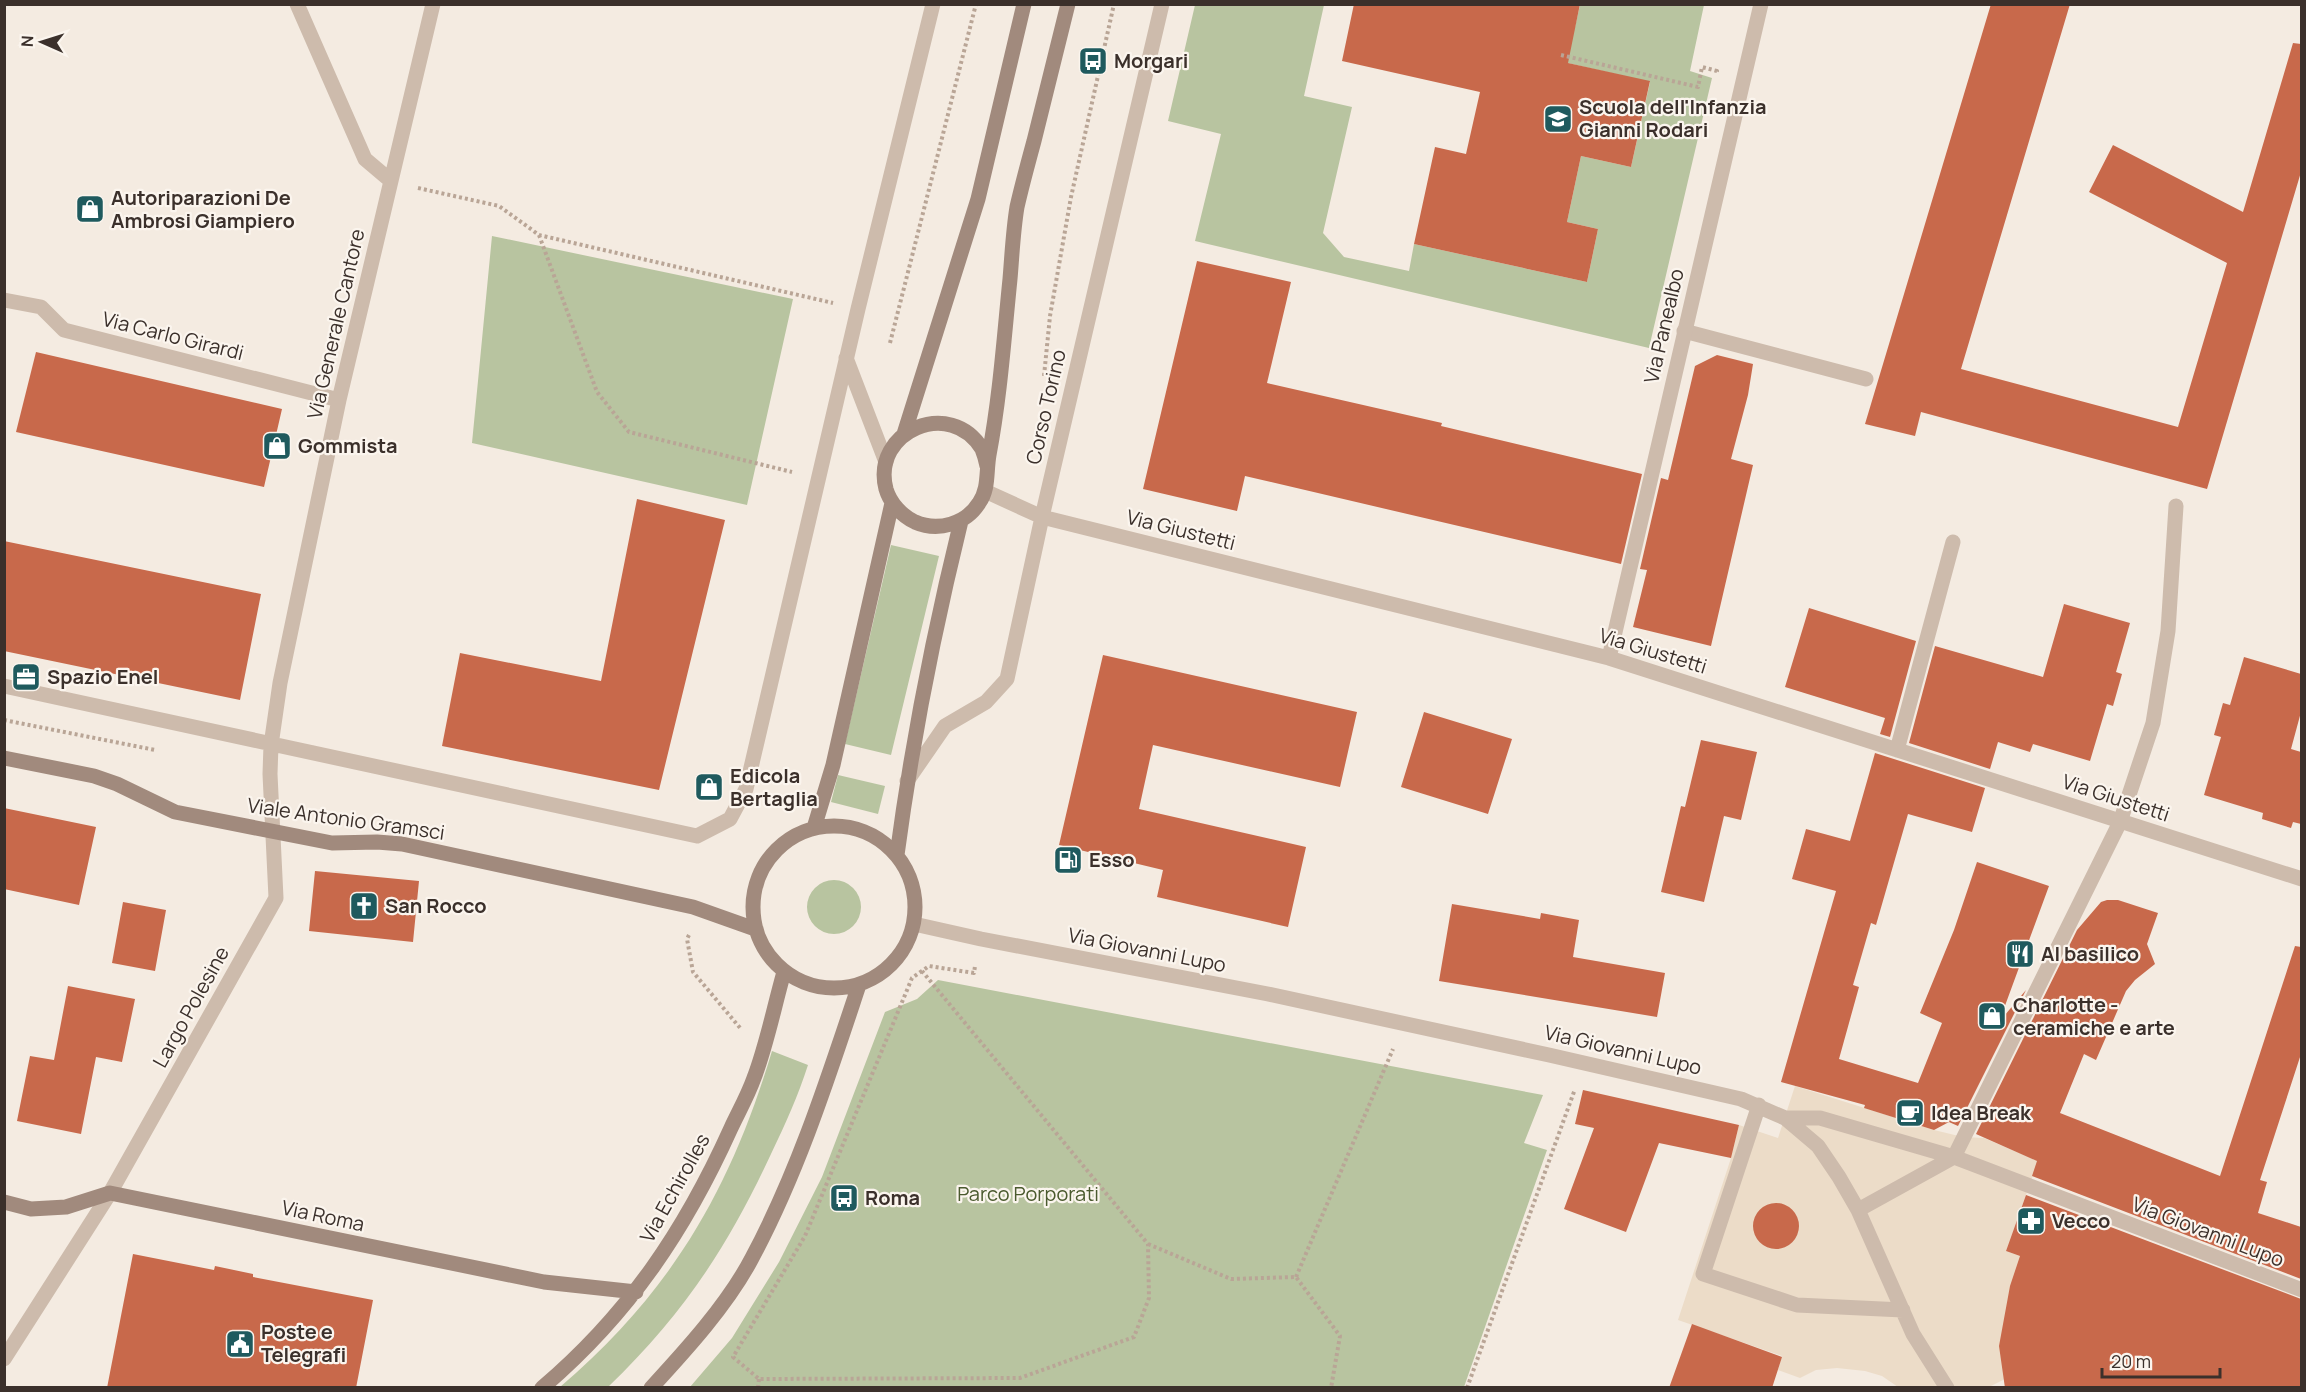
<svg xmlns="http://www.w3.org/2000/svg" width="2306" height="1392" font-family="Manrope,sans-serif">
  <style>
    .green { fill: #b8c4a0 }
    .plaza { fill: #ecdcc8 }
    .building { fill: #c8694b }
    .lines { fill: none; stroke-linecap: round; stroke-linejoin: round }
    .path { stroke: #b9a596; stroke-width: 4; stroke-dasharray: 3 3; stroke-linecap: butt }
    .lane { stroke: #cdbbac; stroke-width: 15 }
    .street { stroke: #cdbbac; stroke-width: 15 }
    .secondary { stroke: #a18a7d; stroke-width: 15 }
    .labels { text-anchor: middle; stroke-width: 4.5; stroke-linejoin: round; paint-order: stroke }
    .poi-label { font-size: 20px; font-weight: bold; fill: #3b302b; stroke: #fbf5ee; text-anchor: start }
    .street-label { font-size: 20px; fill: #3b302b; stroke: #fbf5ee }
    .park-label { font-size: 20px; fill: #4a5a2e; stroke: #fbf5ee }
  </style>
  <rect width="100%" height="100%" fill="#f4ebe1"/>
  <path class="green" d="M1195,5H1324L1304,96L1352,107L1323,233L1344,257L1409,271L1414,244L1587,282L1598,229L1567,222L1581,156L1631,167L1650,82L1559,61L1567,26L1575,27L1580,5H1704L1690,71L1712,78L1649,348L1195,241L1221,134L1168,121Z
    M492,236L793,299L747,505L472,443Z
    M891,545L939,556L891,755L845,744Z
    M838,775L885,786L878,814L831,802Z
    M807 907a27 27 0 1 1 54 0a27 27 0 1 1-54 0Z
    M938,980L1543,1095L1524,1143L1547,1150L1464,1387H690L732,1338L779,1262L822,1177L885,1012L917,999Z
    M772,1051L808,1065C798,1096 785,1125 771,1154C728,1247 682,1316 608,1387H560C671,1292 730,1191 772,1051Z"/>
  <path class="plaza" d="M1795,1086L1934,1130L1963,1137L1984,1138L2038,1161L2006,1251L2020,1256L2005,1379L1989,1387H1898L1882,1376L1865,1371L1837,1368L1816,1370L1800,1378L1778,1370L1782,1356L1678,1320L1731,1158L1739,1125L1778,1138Z"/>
  <path class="building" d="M1354,4H1580L1568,63L1650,81L1631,167L1581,156L1567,222L1598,229L1587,282L1414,244L1435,147L1466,154L1480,92L1342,61Z
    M1991,4H2070L1961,369L2178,427L2227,263L2089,192L2113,145L2243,212L2293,43L2301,44V172L2207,489L1921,412L1915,436L1865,424Z
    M1197,261L1291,282L1267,383L1442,423L1441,426L1642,474L1621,564L1245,476L1237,511L1143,489Z
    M36,352L282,409L264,487L16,432Z
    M1717,355L1753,364L1748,395L1731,459L1753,465L1711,646L1633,627L1647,570L1640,569L1661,478L1668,480L1695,366Z
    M637,499L725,520L659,790L442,746L460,653L601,681Z
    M4,541L261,594L240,700L4,651Z
    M2064,604L2130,623L2116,672L2122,674L2113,706L2107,704L2090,761L2033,744L2030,752L1998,742L1990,769L1909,743L1935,646L2043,677Z
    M1809,608L1916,641L1890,737L1880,734L1885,718L1785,687Z
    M1103,655L1357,712L1340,787L1153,745L1139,809L1306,847L1288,927L1157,897L1163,870L1059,845Z
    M2244,657L2301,674V712L2291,749L2301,752V824L2293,822L2291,828L2262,819L2263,813L2204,795L2221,737L2214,735L2223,703L2230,705Z
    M1424,712L1512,739L1488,814L1401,787Z
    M1701,740L1757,752L1741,820L1724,816L1704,902L1661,892L1681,806L1685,807Z
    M1875,753L1985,788L1972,832L1908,814L1876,925L1871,923L1853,985L1859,987L1839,1059L1918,1083L1942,1023L1920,1013L1954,930L1977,862L2049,886L1999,1022L2026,990L1958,1126L1949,1122L1934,1130L1864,1108L1865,1105L1781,1082L1836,891L1792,879L1806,829L1850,841Z
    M4,808L96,827L79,905L4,889Z
    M315,871L419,881L413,942L309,931Z
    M2107,900H2118L2158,913L2147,944L2155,964L2135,980L2126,991L2096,1060L2084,1054L2060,1113L2220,1176L2295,946L2301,947V1054L2260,1180L2267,1182L2258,1213L2301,1227V1279L2032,1176L2037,1161L1976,1134L2077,930L2101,902Z
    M123,902L166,910L155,971L112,963Z
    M1452,904L1540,919L1541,913L1579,920L1573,957L1665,973L1657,1017L1439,981Z
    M68,986L135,999L122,1062L96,1057L81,1134L17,1121L30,1056L54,1060Z
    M1583,1090L1739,1125L1731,1158L1659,1143L1626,1232L1564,1209L1594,1128L1575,1124Z
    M2026,1195L2301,1299V1388H2005L1999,1346L2010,1286L2020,1256L2006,1251Z
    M1753 1226a23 23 0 1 1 46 0a23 23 0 1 1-46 0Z
    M133,1254L214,1270L215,1266L253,1274V1277L373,1300L356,1388H107Z
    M1692,1324L1782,1357L1772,1388H1669Z"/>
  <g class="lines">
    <path class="path" d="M1561,55L1698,87L1702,67L1717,71L1716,73
      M418,188L499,206L539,235L833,303
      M539,235L597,392L629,432L792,472
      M890,343L976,4
      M1044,376L1050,316L1071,197L1114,4
      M4,720L155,750
      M689,935L687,939L693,972L741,1029
      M922,971L912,978L805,1236L733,1357L759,1379L1020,1378L1134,1337L1149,1298L1148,1244L922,971L929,966L974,973L975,966
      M1148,1244L1231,1279L1296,1277L1340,1336L1331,1388
      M1296,1277L1393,1049
      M758,1388L759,1379
      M1467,1388L1575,1089"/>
    <path class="lane" d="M1684,331L1866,379"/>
    <path class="street" d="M297,4L365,159L391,181
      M4,300L41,307L64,330L339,400
      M846,358L886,462
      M985,491L1042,517L1609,658L2302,879
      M1609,658L1761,4
      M4,686L697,836L730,819L746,789L858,309L933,4
      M1897,750L1953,542
      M907,781L945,726L986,702L1007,679L1042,517L1162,4
      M914,924L981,939L1268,994L1549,1055L1741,1099L1785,1118H1820L1954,1157L2302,1290
      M1759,1105L1703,1274L1797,1305L1903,1310
      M1785,1118L1818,1146L1839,1177L1858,1210L1913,1334L1947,1388
      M1954,1157L2120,822L2153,723L2168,631L2176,506
      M1858,1210L1954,1157
      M4,1359L110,1193L276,898L270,774L271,745L280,683L339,400L433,4"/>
    <path class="secondary" d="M904,434L978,199L1024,4
      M987,466C986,461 984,454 982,449C951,397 871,431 886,489C890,503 902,516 915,522C938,532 966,524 979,503C989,489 986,472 989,455C1000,397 1004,338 1010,279C1012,256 1013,231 1017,207C1022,185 1028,163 1034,141C1045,95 1057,50 1068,4
      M4,758L94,776L117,784L175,812L332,843L377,842L402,844L693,907L755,929
      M753 907a81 81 0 1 1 162 0a81 81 0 1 1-162 0Z
      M814,828L833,765L892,503
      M897,855C912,742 934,631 961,521
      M4,1202L31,1209L66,1207L110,1193L544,1282L636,1292
      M542,1388C629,1314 685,1230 731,1128C739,1111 748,1095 754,1078C767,1044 774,1007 784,972
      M651,1388C686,1350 728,1304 752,1258C798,1172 828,1078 859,985"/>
  </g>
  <defs>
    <g id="bus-square" transform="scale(1.5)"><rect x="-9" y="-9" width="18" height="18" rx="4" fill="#1f5a5e" stroke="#fbf5ee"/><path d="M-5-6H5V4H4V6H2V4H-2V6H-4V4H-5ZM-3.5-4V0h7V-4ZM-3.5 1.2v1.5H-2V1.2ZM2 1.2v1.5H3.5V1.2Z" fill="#fff"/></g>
    <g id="school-square" transform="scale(1.5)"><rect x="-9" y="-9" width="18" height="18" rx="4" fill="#1f5a5e" stroke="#fbf5ee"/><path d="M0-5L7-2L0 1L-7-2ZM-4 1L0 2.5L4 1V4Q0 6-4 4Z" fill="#fff"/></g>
    <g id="shop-square" transform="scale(1.5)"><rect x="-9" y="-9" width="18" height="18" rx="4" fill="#1f5a5e" stroke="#fbf5ee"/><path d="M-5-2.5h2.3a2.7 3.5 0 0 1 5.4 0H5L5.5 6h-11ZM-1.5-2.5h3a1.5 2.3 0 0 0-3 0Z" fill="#fff"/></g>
    <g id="office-square" transform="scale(1.5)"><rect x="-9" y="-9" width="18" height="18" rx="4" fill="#1f5a5e" stroke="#fbf5ee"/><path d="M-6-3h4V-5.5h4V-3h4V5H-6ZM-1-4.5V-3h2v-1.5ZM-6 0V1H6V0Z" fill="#fff"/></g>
    <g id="fuel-square" transform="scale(1.5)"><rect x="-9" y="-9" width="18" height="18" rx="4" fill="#1f5a5e" stroke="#fbf5ee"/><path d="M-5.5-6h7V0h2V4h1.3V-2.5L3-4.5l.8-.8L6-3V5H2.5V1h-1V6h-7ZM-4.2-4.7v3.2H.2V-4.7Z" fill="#fff"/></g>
    <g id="church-square" transform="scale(1.5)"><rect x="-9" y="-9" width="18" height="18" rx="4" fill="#1f5a5e" stroke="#fbf5ee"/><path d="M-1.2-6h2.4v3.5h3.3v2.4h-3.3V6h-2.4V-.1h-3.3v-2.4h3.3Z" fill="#fff"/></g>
    <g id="restaurant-square" transform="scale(1.5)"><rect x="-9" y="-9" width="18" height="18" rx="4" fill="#1f5a5e" stroke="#fbf5ee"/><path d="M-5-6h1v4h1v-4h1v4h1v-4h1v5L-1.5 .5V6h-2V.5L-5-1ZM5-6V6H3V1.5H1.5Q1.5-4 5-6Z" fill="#fff"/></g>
    <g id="cafe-square" transform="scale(1.5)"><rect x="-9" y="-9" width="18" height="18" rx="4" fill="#1f5a5e" stroke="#fbf5ee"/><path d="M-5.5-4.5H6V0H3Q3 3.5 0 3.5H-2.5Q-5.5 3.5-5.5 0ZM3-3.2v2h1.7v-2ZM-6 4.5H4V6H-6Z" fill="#fff"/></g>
    <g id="pharmacy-square" transform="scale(1.5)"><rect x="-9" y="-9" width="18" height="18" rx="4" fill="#1f5a5e" stroke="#fbf5ee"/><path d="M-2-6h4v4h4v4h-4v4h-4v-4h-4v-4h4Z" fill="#fff"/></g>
    <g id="civic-square" transform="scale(1.5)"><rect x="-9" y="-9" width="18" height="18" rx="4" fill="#1f5a5e" stroke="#fbf5ee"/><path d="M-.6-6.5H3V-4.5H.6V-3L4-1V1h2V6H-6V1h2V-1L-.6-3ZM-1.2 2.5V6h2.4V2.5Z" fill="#fff"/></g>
  </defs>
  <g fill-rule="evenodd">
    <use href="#bus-square" x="1093" y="61"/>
    <use href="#school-square" x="1558" y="119"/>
    <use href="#shop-square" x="90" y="209"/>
    <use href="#shop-square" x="277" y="446"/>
    <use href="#office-square" x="26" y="677"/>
    <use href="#shop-square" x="709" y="787"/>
    <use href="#fuel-square" x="1068" y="860"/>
    <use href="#church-square" x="364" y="906"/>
    <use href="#restaurant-square" x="2020" y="954"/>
    <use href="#shop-square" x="1992" y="1016"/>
    <use href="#cafe-square" x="1910" y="1113"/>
    <use href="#bus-square" x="844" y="1198"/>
    <use href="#pharmacy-square" x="2031" y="1221"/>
    <use href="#civic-square" x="240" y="1344"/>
  </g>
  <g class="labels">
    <g class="poi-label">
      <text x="1114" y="68">Morgari</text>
      <text x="1579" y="114">Scuola dell'Infanzia<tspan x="1579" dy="23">Gianni Rodari</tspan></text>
      <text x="111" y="205">Autoriparazioni De<tspan x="111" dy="23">Ambrosi Giampiero</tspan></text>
      <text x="298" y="453">Gommista</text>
      <text x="47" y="684">Spazio Enel</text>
      <text x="730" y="783">Edicola<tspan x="730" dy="23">Bertaglia</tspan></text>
      <text x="1089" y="867">Esso</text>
      <text x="385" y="913">San Rocco</text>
      <text x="2041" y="961">Al basilico</text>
      <text x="2013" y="1012">Charlotte -<tspan x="2013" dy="23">ceramiche e arte</tspan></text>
      <text x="1931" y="1120">Idea Break</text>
      <text x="865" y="1205">Roma</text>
      <text x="2052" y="1228">Vecco</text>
      <text x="261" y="1339">Poste e<tspan x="261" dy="23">Telegrafi</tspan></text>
    </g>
    <g class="street-label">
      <text transform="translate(336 324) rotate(-77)" y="7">Via Generale Cantore</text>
      <text transform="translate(1664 326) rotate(-77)" y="7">Via Panealbo</text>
      <text transform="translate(173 336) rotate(14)" y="7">Via Carlo Girardi</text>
      <text transform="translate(1046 407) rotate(-77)" y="7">Corso Torino</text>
      <text transform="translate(1181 530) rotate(14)" y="7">Via Giustetti</text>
      <text transform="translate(1653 651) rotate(17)" y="7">Via Giustetti</text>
      <text transform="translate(2116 798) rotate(18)" y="7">Via Giustetti</text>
      <text transform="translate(346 819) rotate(8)" y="7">Viale Antonio Gramsci</text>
      <text transform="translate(1147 950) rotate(11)" y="7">Via Giovanni Lupo</text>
      <text transform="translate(191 1007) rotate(-61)" y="7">Largo Polesine</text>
      <text transform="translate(1623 1050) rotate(13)" y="7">Via Giovanni Lupo</text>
      <text transform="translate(675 1188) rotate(-61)" y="7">Via Echirolles</text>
      <text transform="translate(323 1216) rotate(12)" y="7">Via Roma</text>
      <text transform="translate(2208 1232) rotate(21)" y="7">Via Giovanni Lupo</text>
    </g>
    <g class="park-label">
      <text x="1028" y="1201">Parco Porporati</text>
    </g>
  </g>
  <rect width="2306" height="1392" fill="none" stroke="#3b302b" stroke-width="12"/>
  <g transform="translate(42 42) rotate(273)" stroke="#fbf5ee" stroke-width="4.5" paint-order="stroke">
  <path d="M0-4.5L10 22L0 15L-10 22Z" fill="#3b302b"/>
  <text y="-9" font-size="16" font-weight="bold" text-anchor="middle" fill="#3b302b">N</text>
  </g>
  <path d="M2102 1368v9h118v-9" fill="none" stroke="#3b302b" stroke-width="3"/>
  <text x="2111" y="1368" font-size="18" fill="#3b302b" stroke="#fbf5ee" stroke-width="4.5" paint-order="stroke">20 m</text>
</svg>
